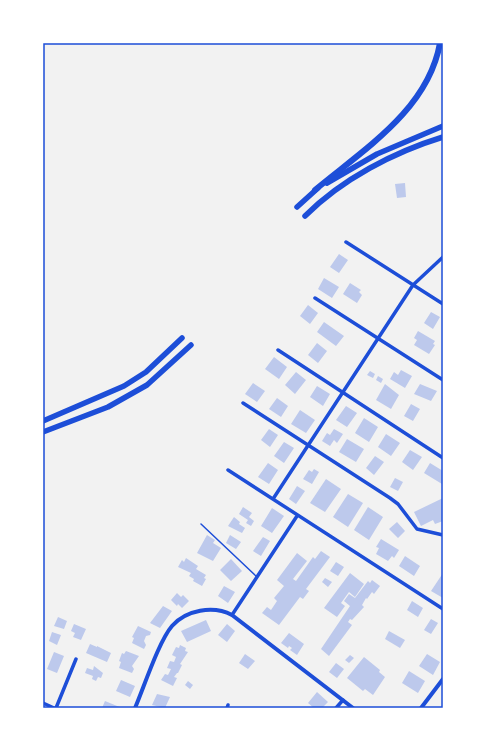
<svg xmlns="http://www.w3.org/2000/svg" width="486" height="751" font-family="'Noto Sans',sans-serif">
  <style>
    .building { fill: #bdc9ec }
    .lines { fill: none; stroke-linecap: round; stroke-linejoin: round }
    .service { stroke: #1d4ed8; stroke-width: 1.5 }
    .minor { stroke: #1d4ed8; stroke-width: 3.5 }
    .tertiary { stroke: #1d4ed8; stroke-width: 4 }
    .trunk { stroke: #1d4ed8; stroke-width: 5.5 }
    .motorway { stroke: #1d4ed8; stroke-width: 6 }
    .neatline { fill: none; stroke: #1d4ed8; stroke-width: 1.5 }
  </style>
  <rect width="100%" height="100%" fill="#f2f2f2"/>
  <path class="building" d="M405,183L406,197L397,198L395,184Z
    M339,254L348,260L339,273L330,267Z
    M324,278L339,287L332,298L318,289Z
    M350,283L361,290L359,292L362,295L357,303L343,294Z
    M308,305L318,313L310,324L300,316Z
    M431,312L440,317L433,329L424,323Z
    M324,322L344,336L336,346L317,332Z
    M418,331L435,341L433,344L435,345L429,354L414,345L417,340L414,338Z
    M317,343L327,351L318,363L308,355Z
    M274,357L287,367L279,379L265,369Z
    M401,370L412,376L405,388L390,379L394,372L398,375Z
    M370,371L375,374L373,378L367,375Z
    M296,372L306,380L295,394L285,385Z
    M378,376L383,379L381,383L376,380Z
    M253,383L265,391L257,402L245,394Z
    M385,384L399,395L391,409L376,400Z
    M420,384L437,391L431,401L414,394Z
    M317,386L330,394L323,406L310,397Z
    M277,398L288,406L281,417L269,409Z
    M411,404L420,409L413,421L404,416Z
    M346,406L357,413L347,427L336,420Z
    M300,410L315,420L306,433L291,424Z
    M364,418L378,427L369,442L355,433Z
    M269,429L278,435L270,447L261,440Z
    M334,429L343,434L337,443L334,440L330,446L322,441L327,433L330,435Z
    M386,434L400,443L391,456L378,447Z
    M347,439L364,449L356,462L339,452Z
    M284,442L294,448L284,463L274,456Z
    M410,450L422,457L413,470L402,462Z
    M375,456L384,462L374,475L366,468Z
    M268,463L278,470L269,484L258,477Z
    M430,463L443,471L442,484L424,473Z
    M314,469L319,472L312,484L303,479L309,470L312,472Z
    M395,478L403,482L398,491L390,487Z
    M326,479L341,489L325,512L310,503Z
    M297,486L305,491L296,504L289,499Z
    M348,494L363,503L348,527L333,517Z
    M443,498V521L435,524L433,520L421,526L414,512Z
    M243,507L252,513L249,517L254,521L251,526L246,523L248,520L239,514Z
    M368,507L383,517L369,540L354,530Z
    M272,508L284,516L272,533L261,526Z
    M234,517L240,522L239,524L245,528L242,533L228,526Z
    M397,522L405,531L398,538L389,529Z
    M207,535L215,540L213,543L221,548L213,561L197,553Z
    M230,535L241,542L236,549L226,543Z
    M263,537L270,541L261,556L253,551Z
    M381,539L399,550L394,558L392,556L388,561L376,554L379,548L376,547Z
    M321,551L330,557L306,589L309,591L303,599L300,597L279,625L262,613L267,607L271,610L277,601L274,598L284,586L277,580L297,553L307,561L293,579L296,581L313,557L315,559Z
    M405,556L420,566L414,576L399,566Z
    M186,558L198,566L196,569L206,575L204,578L206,579L202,586L193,581L194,579L189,576L191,573L178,567L182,560L184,562Z
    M231,559L242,571L231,581L220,570Z
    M336,562L344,567L338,576L330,571Z
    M350,573L364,584L355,597L349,592L341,603L345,606L337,617L324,608Z
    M443,573V598L431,591Z
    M325,578L332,582L328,587L322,582Z
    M372,580L380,586L374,594L372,592L367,599L366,598L362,605L364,607L352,620L350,619L348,622L352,625L329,656L321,649L350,606L344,601L349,594L355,598L368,581L370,583Z
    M224,586L235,592L228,603L218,596Z
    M177,593L181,597L183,595L189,601L182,608L178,604L177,606L171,600Z
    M412,601L423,608L418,617L407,610Z
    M163,606L172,611L160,628L150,623Z
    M58,617L67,621L64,629L54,626Z
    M431,619L438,623L431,634L424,630Z
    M206,620L211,631L187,642L181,631Z
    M74,624L86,629L81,640L73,637L75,633L71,631Z
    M227,624L235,631L227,642L218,635Z
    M138,626L151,632L150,635L146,636L144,641L146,645L144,649L132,643L134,638L132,637Z
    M389,631L405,640L400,648L385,639Z
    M52,632L61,635L57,645L49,641Z
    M289,633L304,644L297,655L290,650L292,648L289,646L288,648L281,643Z
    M90,644L97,647V646L111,653L107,662L86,653Z
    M180,645L186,648L185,651L188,652L180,664L182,665L178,673H177L174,677L177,678L173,686L161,680L165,674L168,675L171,669L167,668L170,661L174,662L176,657L172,655L176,647L179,648Z
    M126,651L139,656L132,666L134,669L132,673L119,668L121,662L119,661L122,653L124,654Z
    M54,652L64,656L57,673L47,669Z
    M245,654L255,661L248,669L239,663Z
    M427,654L440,662L433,675L419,666Z
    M350,655L354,658L349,663L345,660Z
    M364,657L380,670L379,672L385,677L373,695L365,689L363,691L347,678Z
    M336,663L344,669L337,678L329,672Z
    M94,666L103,673L101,678L98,677L96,681L92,679L93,676L85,673L87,668L93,670Z
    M409,671L425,681L418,693L402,683Z
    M121,680L135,686L130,697L116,691Z
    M188,681L193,685L190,689L185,685Z
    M317,692L328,702L322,708H314L308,703Z
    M157,694L170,697L165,708L152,705Z
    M105,701L122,708H102Z"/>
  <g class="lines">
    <path class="service" d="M201,524L257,577"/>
    <path class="minor" d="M346,242L443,304
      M315,298L443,380
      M278,350L443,458
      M243,403L390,498L398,504L417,529L443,535
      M228,470L443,609
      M273,499L413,285L443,257
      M232,615L297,516
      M43,703L54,708
      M56,708L76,659
      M227,708L228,705
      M336,708L343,700"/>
    <path class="tertiary" d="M135,708C144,687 159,641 172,626C186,610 213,605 232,615L353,708
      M421,708L443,679"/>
    <path class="trunk" d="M327,183L377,154L443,126
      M297,207L318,188
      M305,216C342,179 394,152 443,137
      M43,421L124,386L146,372L182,338
      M43,432L108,407L147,385L191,345"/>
    <path class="motorway" d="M315,190C364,149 428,110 440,43"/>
  </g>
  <rect width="486" height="751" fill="none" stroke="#ffffff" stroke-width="88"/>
  <rect x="44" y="44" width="398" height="663" class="neatline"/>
</svg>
